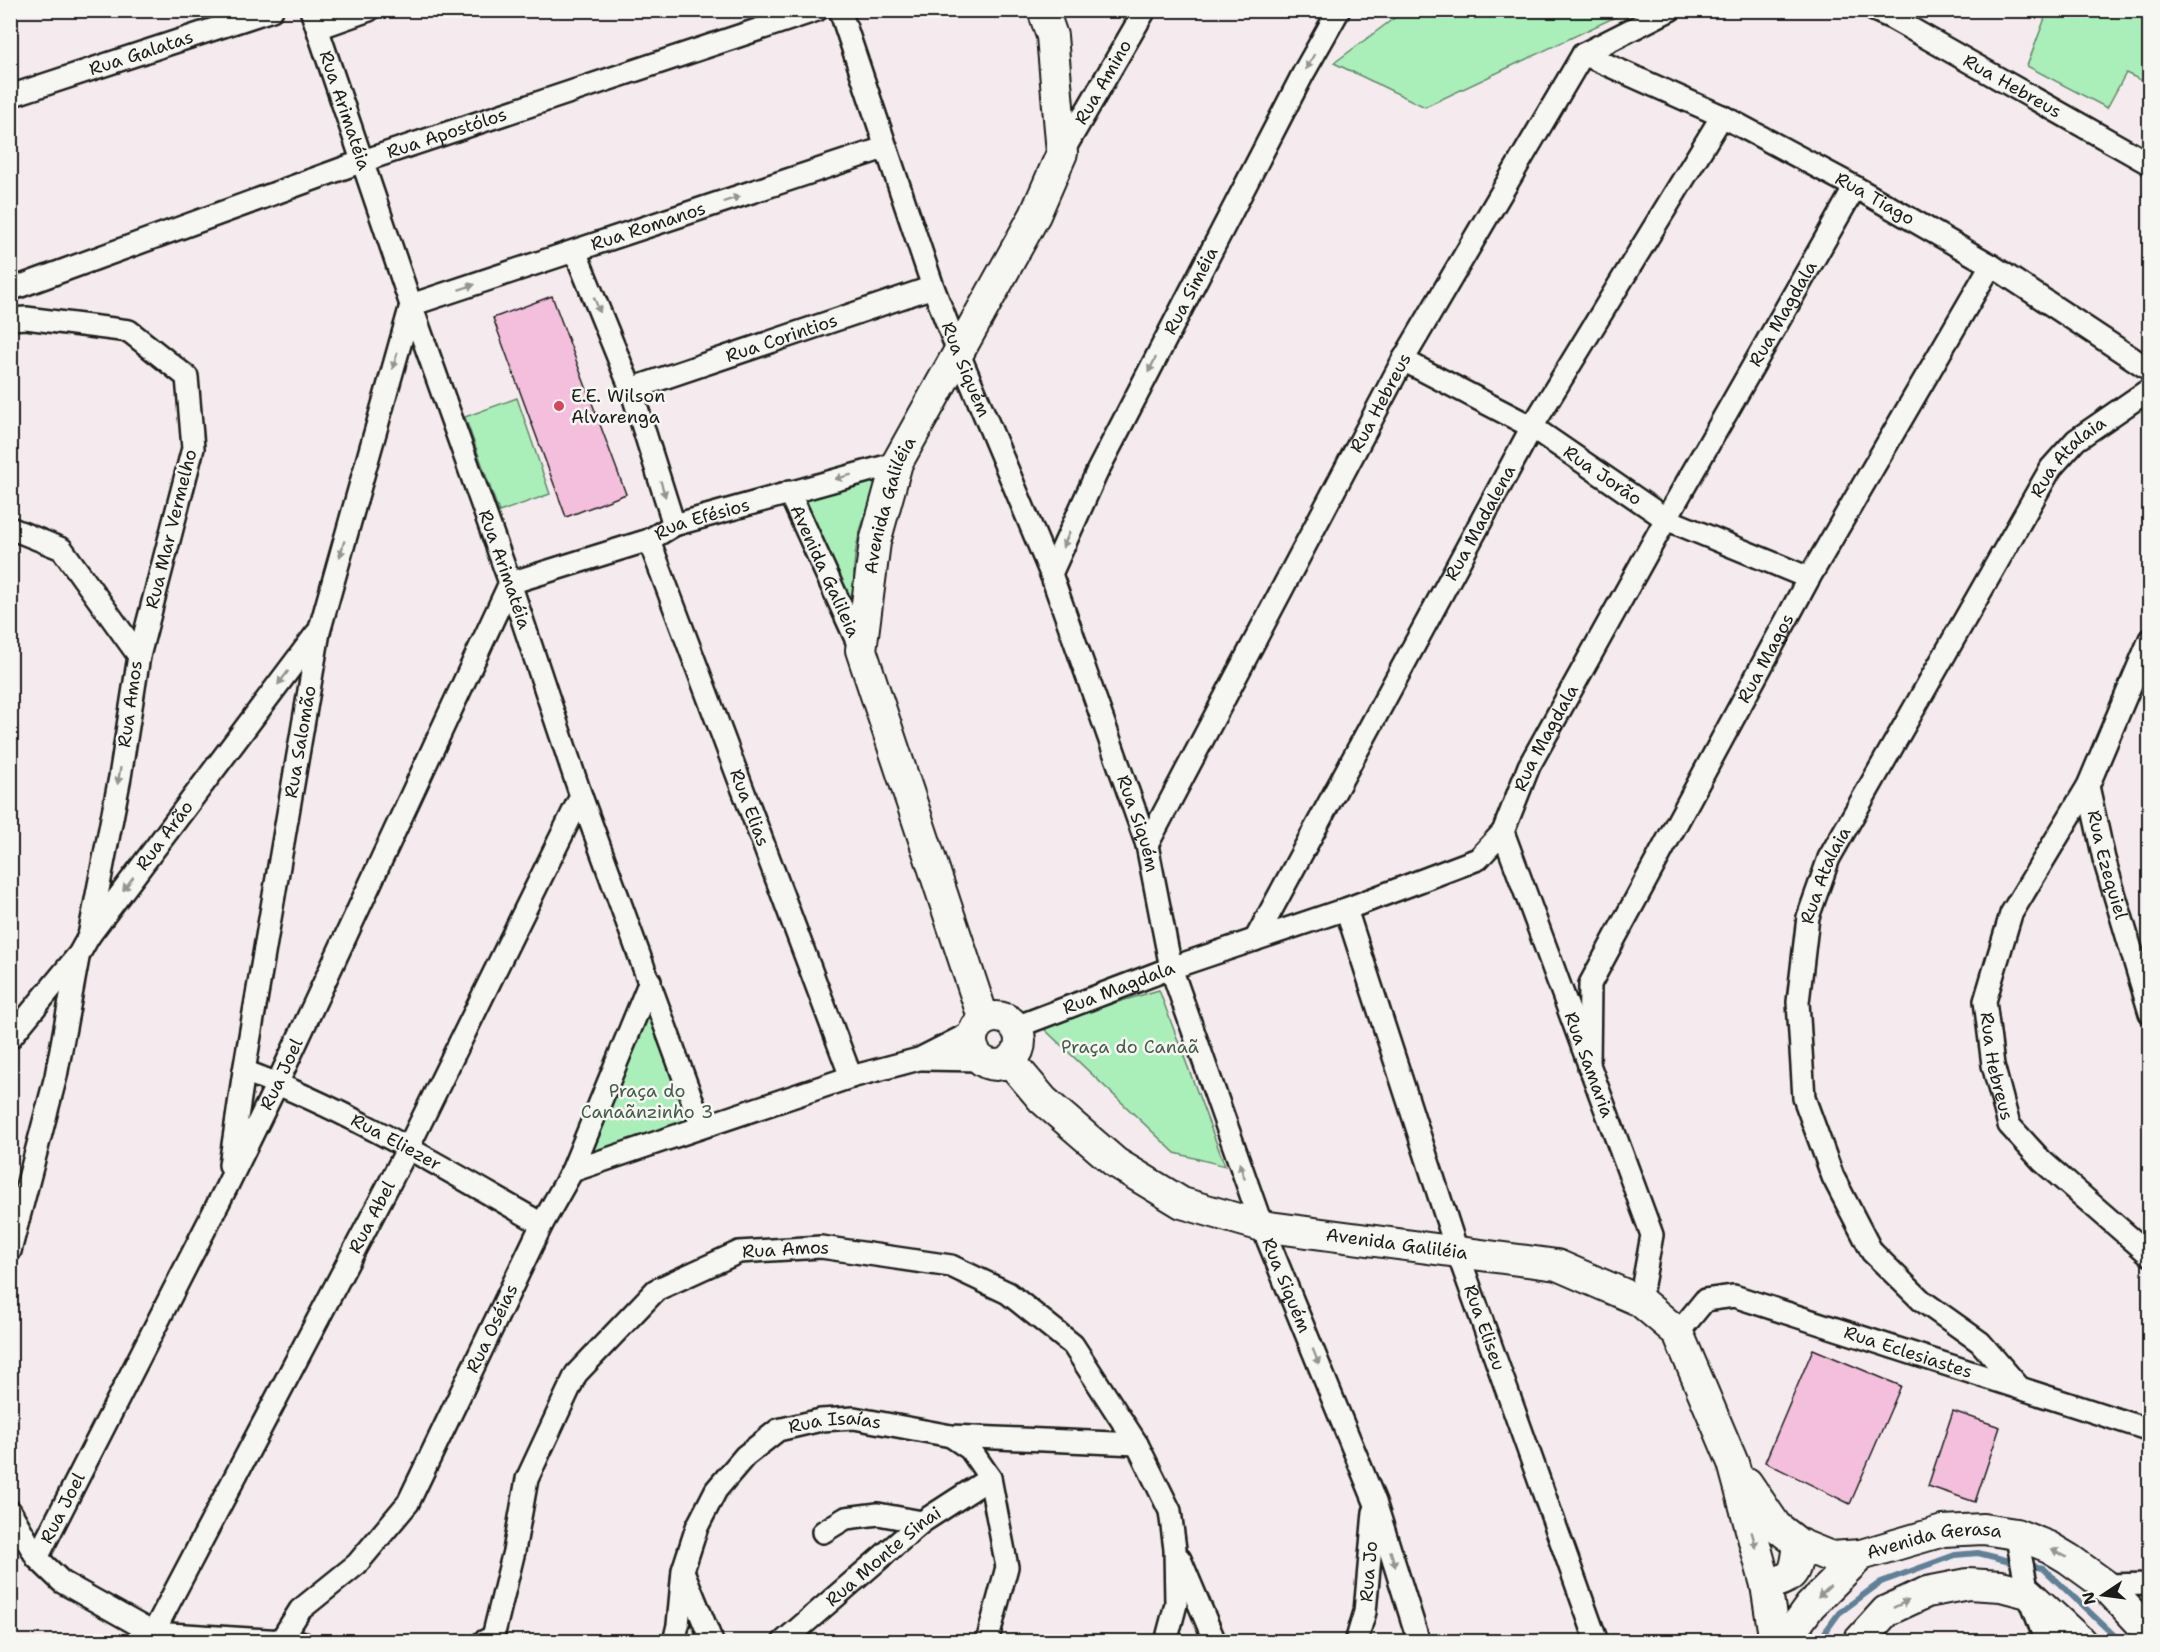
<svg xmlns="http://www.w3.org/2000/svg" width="2160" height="1652" font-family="'Shantell Sans',sans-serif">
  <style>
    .green { fill: #aaefba; stroke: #63866b; stroke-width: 1.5 }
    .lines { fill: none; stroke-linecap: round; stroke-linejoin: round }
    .stream { stroke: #5f8198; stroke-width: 6 }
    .building { fill: #f3bfdc; stroke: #1c1c1c; stroke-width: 1.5 }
    .street-casing { stroke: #1c1c1c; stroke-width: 26 }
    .secondary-casing { stroke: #1c1c1c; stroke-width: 34 }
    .street { stroke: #f6f6f2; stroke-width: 21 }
    .secondary { stroke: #f6f6f2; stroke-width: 30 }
    .oneway { fill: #949492 }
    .poi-dot { fill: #d1495b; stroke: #f6f6f2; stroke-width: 2 }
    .labels { text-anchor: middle; stroke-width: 5; stroke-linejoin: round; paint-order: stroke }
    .street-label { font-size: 18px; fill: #1c1c1c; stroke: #f6f6f2 }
    .poi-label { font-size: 18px; fill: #1c1c1c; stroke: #f6f6f2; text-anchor: start }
    .park-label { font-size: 18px; fill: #475b4b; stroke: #f6f6f2 }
  </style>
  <rect width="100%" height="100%" fill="#f5ebee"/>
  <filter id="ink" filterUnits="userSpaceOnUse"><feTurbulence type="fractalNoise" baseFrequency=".0167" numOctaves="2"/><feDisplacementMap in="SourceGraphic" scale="12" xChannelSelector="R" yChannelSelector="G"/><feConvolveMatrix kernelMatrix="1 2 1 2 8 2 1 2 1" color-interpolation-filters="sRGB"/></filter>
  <g filter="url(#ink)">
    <path class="green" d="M1405,10H1628V11L1425,107L1334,63Z
      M2048,10L2149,11V84L2126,73L2107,108L2027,66Z
      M517,398L550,494L499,512L465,417Z
      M886,471C869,501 855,534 854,569C853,588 854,607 855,626L801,491Z
      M1159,990L1225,1166L1175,1153L1040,1025Z
      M650,997L696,1124L583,1160Z"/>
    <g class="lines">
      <path class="stream" d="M2028,1565L2043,1568L2121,1642
        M1818,1642L1839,1613L1881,1582L1955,1555L1978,1553L2018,1563"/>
    </g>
    <path class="building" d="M552,296L626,494L566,517L493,318Z
      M1813,1349L1901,1386L1850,1504L1765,1462Z
      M1953,1411L2000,1427L1975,1502L1928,1486Z"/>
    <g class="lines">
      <g class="street-casing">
        <g id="street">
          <path id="s1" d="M311,10L411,305L510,583L581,796L702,1127"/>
          <path id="s2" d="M840,10L933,287L959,354L1051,574L1147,845L1171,968L1262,1226L1375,1502L1419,1642"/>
          <path id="s3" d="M1874,10L1892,18L2150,164"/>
          <path d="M318,28L369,10"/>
          <path id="s4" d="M1583,54L1722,116L1855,187L1991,265L2150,370"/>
          <path id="s5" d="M10,96L272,10"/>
          <path id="s6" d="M1062,153L1145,10"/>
          <path d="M575,251L631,389L674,525"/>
          <path id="s7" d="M10,290L363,161L817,10"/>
          <path d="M10,319L26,318L129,331L187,377L193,448L139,656L120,777L89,936"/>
          <path id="s8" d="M1403,360L1532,427L1666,519L1809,578"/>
          <path id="s9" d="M631,389L933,287"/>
          <path id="s10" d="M789,492L861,650"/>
          <path d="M10,528L62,549L139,656"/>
          <path id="s11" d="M649,540L851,1077"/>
          <path id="s12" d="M1051,574L1097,472L1304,72L1339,10"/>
          <path id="s13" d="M2150,639L2088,786L2011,914L1985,1001L1993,1065L2009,1125L2042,1161L2150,1255"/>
          <path id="s14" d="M2088,786L2104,859L2150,1013"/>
          <path id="s15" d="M1503,832L1652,1235L1640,1301"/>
          <path id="s16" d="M1147,845L1403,360L1583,54L1670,10"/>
          <path id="s17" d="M1346,909L1457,1251L1597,1642"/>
          <path id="s18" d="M1255,940L1532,427L1722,116"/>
          <path id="s19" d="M1016,1027L1171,968L1346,909L1478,859L1503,832L1529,766L1666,519L1855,187"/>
          <path id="s20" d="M10,1038L79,954L89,936L316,634"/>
          <path d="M923,1059L981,1060"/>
          <path id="s21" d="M1589,1067L1590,984L1809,578L1991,265"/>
          <path id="s22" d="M244,1071C347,1109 447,1170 542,1224"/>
          <path id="s23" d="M230,1165L244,1071L319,632L411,305L884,148"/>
          <path d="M572,1171L851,1077L919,1059L974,1031"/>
          <path d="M10,1251L56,1076L78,958"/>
          <path id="s24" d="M1678,1333L1705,1300L1734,1296L2150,1430"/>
          <path id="s25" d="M2019,1387L1980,1342L1921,1300L1872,1252L1833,1177L1804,1098L1798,1002L1808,917L1829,858L2051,468L2076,440L2150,389"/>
          <path d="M951,1436L970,1449L990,1478L1007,1567L987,1642"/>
          <path d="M10,1511L37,1558L62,1582L153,1633L301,1642"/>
          <path d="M823,1532L846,1518L878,1514L922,1522"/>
          <path d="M2016,1534L2028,1593L2046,1642"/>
          <path id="s26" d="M37,1558L227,1186L277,1084L510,583L649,540L674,525L897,463"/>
          <path d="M1180,1559L1215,1642"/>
          <path d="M685,1576L712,1642"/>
          <path d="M2105,1585L2150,1584"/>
          <path id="s27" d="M153,1633L408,1148L581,796"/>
          <path id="s28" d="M281,1640L300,1610L357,1564L408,1503L542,1224L572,1171L650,981"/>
          <path id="s29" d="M483,1642L493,1637L514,1551L527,1479L576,1374L656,1290L739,1252L821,1247L951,1266L1008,1293L1073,1345L1137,1444L1170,1511L1175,1549L1176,1604L1166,1642"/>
          <path id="s30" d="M674,1642L678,1625L683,1570L697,1527L716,1490L745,1456L778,1430L821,1420L854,1418L951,1436L1137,1444"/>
          <path id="s31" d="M783,1642L922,1522L990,1478"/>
          <path id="s32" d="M1356,1642L1365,1612L1374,1512"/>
        </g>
      </g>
      <g class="secondary-casing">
        <g id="secondary">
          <circle cx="996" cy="1041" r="24"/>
          <path id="s33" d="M984,1020L861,650L875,542L897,463L1035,215L1062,153L1052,36L1043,10"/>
          <path id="s34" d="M1010,1061L1043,1100L1116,1163L1182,1203L1262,1226L1557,1265L1640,1301L1678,1333L1733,1463L1766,1585L1775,1642"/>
          <path d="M1747,1483L1776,1526L1799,1544L1831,1557L1861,1555"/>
          <path d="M1766,1585C1796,1577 1795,1574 1799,1544"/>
          <path id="s35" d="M1784,1642L1810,1606L1861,1555L1943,1531L1983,1529L2016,1534L2049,1547L2069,1559L2105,1585L2150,1633"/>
          <path d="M1858,1642L1886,1611L1927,1592L1968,1584L2001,1586L2028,1593L2081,1642"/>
        </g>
      </g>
      <use href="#street" class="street"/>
      <use href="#secondary" class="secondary"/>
    </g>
    <defs><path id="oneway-solid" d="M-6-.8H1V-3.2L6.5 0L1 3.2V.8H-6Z" transform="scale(1.5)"/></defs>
    <g class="oneway">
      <use href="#oneway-solid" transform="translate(1310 62) rotate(119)"/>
      <use href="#oneway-solid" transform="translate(732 199) rotate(-18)"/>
      <use href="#oneway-solid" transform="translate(467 287) rotate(-18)"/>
      <use href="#oneway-solid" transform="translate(597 305) rotate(68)"/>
      <use href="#oneway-solid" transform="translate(395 361) rotate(106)"/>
      <use href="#oneway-solid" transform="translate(1152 365) rotate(117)"/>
      <use href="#oneway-solid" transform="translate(843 477) rotate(165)"/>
      <use href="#oneway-solid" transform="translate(663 489) rotate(73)"/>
      <use href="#oneway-solid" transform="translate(1066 540) rotate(114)"/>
      <use href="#oneway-solid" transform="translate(342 549) rotate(106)"/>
      <use href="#oneway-solid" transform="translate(283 678) rotate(127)"/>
      <use href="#oneway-solid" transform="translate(119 776) rotate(100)"/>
      <use href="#oneway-solid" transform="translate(128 884) rotate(127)"/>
      <use href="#oneway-solid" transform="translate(1242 1171) rotate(-109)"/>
      <use href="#oneway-solid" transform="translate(1316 1357) rotate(68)"/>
      <use href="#oneway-solid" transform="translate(1754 1540) rotate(74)"/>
      <use href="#oneway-solid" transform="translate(2059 1553) rotate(-151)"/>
      <use href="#oneway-solid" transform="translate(1393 1559) rotate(73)"/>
      <use href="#oneway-solid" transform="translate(1824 1592) rotate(137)"/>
      <use href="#oneway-solid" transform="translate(1901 1604) rotate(-25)"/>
    </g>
  </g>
  <circle class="poi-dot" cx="559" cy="406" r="6"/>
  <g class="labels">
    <g class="street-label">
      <text dy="6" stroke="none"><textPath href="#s5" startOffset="138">Rua Galatas</textPath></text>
      <text dy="6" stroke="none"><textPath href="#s6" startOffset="82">Rua Amino</textPath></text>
      <text dy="6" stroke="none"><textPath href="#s3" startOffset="158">Rua Hebreus</textPath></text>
      <text dy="6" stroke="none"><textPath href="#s1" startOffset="106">Rua Arimatéia</textPath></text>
      <text dy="6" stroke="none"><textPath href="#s7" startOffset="464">Rua Apostólos</textPath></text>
      <text dy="6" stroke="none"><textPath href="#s4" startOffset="326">Rua Tiago</textPath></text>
      <text dy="6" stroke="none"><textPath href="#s23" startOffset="1130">Rua Romanos</textPath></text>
      <text dy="6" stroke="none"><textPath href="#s12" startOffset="316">Rua Siméia</textPath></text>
      <text dy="6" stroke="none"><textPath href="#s19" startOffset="1118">Rua Magdala</textPath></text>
      <text dy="6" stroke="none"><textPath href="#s9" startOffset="159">Rua Corintios</textPath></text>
      <text dy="6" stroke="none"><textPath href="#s2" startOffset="381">Rua Siquém</textPath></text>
      <text dy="6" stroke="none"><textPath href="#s16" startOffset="500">Rua Hebreus</textPath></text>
      <text dy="6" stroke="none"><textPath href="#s25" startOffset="1082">Rua Atalaia</textPath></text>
      <text dy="6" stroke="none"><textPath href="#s8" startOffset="231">Rua Jorão</textPath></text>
      <text dy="6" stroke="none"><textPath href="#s33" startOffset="538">Avenida Galiléia</textPath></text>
      <text dy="6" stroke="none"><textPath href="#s26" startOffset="1287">Rua Efésios</textPath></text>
      <text dy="6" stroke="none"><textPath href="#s18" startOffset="474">Rua Madalena</textPath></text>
      <text transform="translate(171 529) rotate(-76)" y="6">Rua Mar Vermelho</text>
      <text dy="6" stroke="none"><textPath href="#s1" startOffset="592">Rua Arimatéia</textPath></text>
      <text dy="6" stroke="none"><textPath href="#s10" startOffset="87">Avenida Galileia</textPath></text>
      <text dy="6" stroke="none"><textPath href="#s21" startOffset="453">Rua Magos</textPath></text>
      <text transform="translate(130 704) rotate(-82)" y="6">Rua Amos</text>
      <text dy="6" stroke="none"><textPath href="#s19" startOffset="632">Rua Magdala</textPath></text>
      <text dy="6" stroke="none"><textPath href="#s23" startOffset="429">Rua Salomão</textPath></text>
      <text dy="6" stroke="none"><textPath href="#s11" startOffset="286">Rua Elias</textPath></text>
      <text dy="6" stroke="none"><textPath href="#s2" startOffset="867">Rua Siquém</textPath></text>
      <text dy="6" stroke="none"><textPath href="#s20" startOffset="255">Rua Arão</textPath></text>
      <text dy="6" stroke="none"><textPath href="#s14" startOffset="81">Rua Ezequiel</textPath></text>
      <text dy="6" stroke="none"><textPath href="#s25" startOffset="596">Rua Atalaia</textPath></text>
      <text dy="6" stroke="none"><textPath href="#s19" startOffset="110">Rua Magdala</textPath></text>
      <text dy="6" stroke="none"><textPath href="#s15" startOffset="248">Rua Samaria</textPath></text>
      <text dy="6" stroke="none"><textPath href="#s13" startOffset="466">Rua Hebreus</textPath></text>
      <text dy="6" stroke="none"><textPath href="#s26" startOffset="542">Rua Joel</textPath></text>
      <text dy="6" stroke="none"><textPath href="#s22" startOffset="168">Rua Eliezer</textPath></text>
      <text dy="6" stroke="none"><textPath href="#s27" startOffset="470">Rua Abel</textPath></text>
      <text dy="6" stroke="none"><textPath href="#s34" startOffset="444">Avenida Galiléia</textPath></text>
      <text dy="6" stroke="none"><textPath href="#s29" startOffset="543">Rua Amos</textPath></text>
      <text dy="6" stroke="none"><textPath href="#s2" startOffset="1353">Rua Siquém</textPath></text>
      <text dy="6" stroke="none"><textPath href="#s28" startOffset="382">Rua Oséias</textPath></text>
      <text dy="6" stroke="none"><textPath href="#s17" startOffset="441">Rua Eliseu</textPath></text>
      <text dy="6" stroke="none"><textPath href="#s24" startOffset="255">Rua Eclesiastes</textPath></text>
      <text dy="6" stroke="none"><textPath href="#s30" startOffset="304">Rua Isaías</textPath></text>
      <text dy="6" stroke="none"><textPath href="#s26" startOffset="56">Rua Joel</textPath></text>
      <text dy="6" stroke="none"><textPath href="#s35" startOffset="192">Avenida Gerasa</textPath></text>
      <text dy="6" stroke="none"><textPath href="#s31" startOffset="132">Rua Monte Sinai</textPath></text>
      <text dy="6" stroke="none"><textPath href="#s32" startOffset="72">Rua Jo</textPath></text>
    </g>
    <g class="poi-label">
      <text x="571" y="402">E.E. Wilson<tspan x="571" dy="21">Alvarenga</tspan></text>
    </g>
    <g class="park-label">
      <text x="1130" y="1053">Praça do Canaã</text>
      <text x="647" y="1097">Praça do<tspan x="647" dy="21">Canaãnzinho 3</tspan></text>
    </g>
  </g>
  <rect width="2160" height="1652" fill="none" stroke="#f6f6f2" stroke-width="36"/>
  <rect x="18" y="18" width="2124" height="1616" fill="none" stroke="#1c1c1c" stroke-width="2" filter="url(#ink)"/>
  <g transform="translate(2103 1595) rotate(257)" stroke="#f6f6f2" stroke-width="4.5" paint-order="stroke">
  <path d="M0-4.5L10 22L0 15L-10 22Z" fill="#1c1c1c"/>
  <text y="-9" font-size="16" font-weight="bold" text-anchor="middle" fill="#1c1c1c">N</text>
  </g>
</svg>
